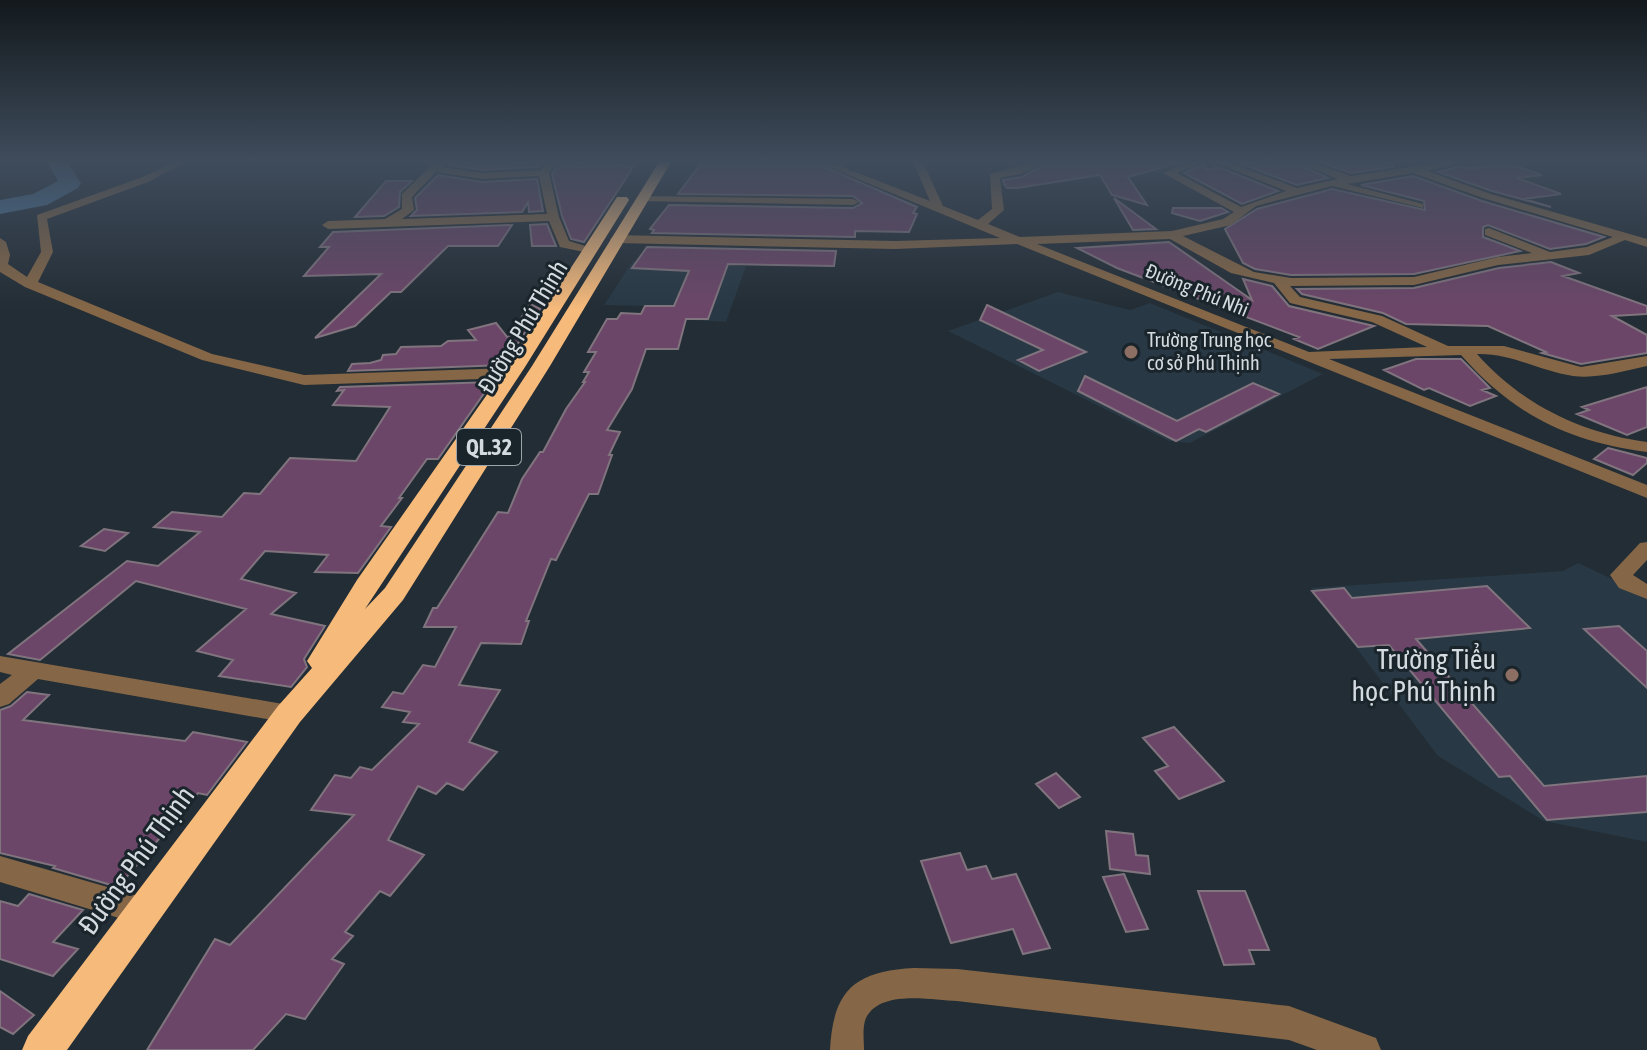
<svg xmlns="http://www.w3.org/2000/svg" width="1647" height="1050" font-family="'Asap Condensed',sans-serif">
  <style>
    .built { fill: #283844 }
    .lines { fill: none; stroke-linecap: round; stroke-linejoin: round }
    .river { fill: #4e789c; fill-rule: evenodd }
    .building { fill: #6c4668; stroke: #80747e; stroke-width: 2 }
    .minor { fill: #856747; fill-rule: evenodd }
    .highway { fill: #f6ba7b; fill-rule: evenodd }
    .education-dot { fill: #8d6e63; stroke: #1a242b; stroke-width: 3 }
    .labels { text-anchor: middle; stroke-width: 6; stroke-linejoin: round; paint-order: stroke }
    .far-street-label { font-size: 20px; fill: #d4dbe0; stroke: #1a242b }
    .far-poi-label { font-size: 20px; fill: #d4dbe0; stroke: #1a242b; text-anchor: start }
    .shield { fill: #1a242b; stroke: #9ca4aa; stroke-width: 2 }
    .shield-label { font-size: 22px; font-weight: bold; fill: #d4dbe0 }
    .street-label { font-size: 24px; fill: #d4dbe0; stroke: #1a242b }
    .near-poi-label { font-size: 28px; fill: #d4dbe0; stroke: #1a242b; text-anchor: end }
    .near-street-label { font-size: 28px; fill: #d4dbe0; stroke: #1a242b }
  </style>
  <rect width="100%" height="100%" fill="#232d35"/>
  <path class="built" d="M633,261L746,266L726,322L640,317L645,306L604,305Z
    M1058,292L1130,310L1150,303L1323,374L1190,443L1169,441L948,331Z
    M1578,563L1647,595V842L1544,821L1438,756L1311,588L1563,571Z"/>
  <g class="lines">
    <path class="river" d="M47,162H67L81,183L78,188L47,205L0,214V200L33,194L58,181Z"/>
  </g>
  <path class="building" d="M477,162H543L539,167L482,170L448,165Z
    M560,162L634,166L584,242L571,239L562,216L552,174Z
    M702,162H813L917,207L913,213L917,214L909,232L855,231V237L652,233L654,230L650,229L669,205L853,208L862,203L853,196L678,194Z
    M1049,162H1182L1128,177L1147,205L1112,195L1100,175L1017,188H1007L1004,184L1003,180L1022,177Z
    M1244,162H1294L1328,178L1297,185L1241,164Z
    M1319,162H1392L1393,167L1351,173Z
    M1205,163L1206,170L1219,167L1278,191L1242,204L1184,173Z
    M1507,163L1542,175L1517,178L1561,194L1524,199L1551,207L1492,191L1438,172L1462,166L1469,168Z
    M438,175L482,182L537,179L543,211L529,212L528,202L522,212L411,216L417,210L415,198Z
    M1413,176L1482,201L1604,237L1586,244L1550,249L1488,225L1483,227V237L1520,251L1414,274L1291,275L1255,269L1243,263L1225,229L1257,209L1332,189L1425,210L1424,201L1361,185Z
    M386,181H412L400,192L399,207L384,216L355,217Z
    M1114,198L1156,229L1133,230Z
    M1173,208H1221L1228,212L1200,221L1172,213Z
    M547,224L556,246H532L530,225Z
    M512,225L498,246H448L401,292H391L355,326L315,338L381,274L304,276L329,247H320L333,232Z
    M1169,242L1252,300L1243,279L1272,286L1289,306L1374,326L1318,349L1294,339L1299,337L1117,268L1077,248Z
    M647,247L836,251L834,266L728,264L708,319H686L678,349H646L632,389L607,430L620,432L609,455H612L598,494H589L556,560L551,559L526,621H529L521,644L481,643L459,685L500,690L469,742L497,752L463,790L447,783L436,794L418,786L388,840L424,855L390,896L380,891L345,932L353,936L332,959L344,964L305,1019L286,1014L253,1050H147L215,939L230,945L354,815L311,810L335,775L351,778L360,767L372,770L419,724L403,722L410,712L382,707L393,692L403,694L423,665L435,667L456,627H424L433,608H437L498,512L508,513L522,479L540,452H543L566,409L585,382H583L589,372H584L596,352H588L607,319H617L621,313L641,314L645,306H674L689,271L632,268Z
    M1551,262L1579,273L1563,276L1647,306V314L1612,316L1647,335V353L1581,364L1542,353L1546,352L1488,326L1406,324L1383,313L1302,294L1297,289L1414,288L1499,268Z
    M530,304L540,309L504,365L348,371L352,364L370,363L381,360L383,355L396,354L401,347L441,346L448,341L476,340L468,330L496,323L508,338Z
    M987,305L1086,352L1039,371L1018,360L1043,350L980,320Z
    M1416,359H1461L1490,388L1482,390L1496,396L1470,406L1429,388L1424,390L1384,370Z
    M1085,376L1177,421L1253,383L1279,394L1206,432L1199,429L1176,441L1078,391Z
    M492,382L438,459H427L399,498H402L381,526L391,527L358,573L315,572L328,555L265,551L241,579L296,593L271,614L325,626L304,659L307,667L291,687L219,676L233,660L197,651L246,609L136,581L40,660L8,654L127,561L158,566L200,532L154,527L172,512L222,517L244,493L260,494L290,458L356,461L390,407L333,405L344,390L337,391L340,387Z
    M1647,387V427L1627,435L1577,414L1589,410L1582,407Z
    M1608,448L1647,458V463L1633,475L1594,459Z
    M104,529L128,533L105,551L81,546Z
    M1487,586L1530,628L1416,639L1544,786L1647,776V812L1547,820L1510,776L1499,777L1389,645L1358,647L1312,591L1344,588L1352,598Z
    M1619,626L1647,651V688L1584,629Z
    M27,692L49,695L23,720L185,741L193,732L247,742L207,795L198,793L118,887L53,868L55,866L0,853V710L11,706Z
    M1174,727L1197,752L1224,781L1179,799L1155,771L1168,766L1143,738Z
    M1056,773L1080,797L1059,808L1036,784Z
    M1106,831L1133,834L1136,855L1148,856L1150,874L1110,869Z
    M960,853L967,870L986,866L992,879L1016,874L1050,948L1023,954L1013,929L951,943L921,861Z
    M1124,874L1148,929L1126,932L1103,877Z
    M1198,891H1245L1269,950H1249L1254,964L1224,965Z
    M29,894L83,910L53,942L78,949L53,976L0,959V901L18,906Z
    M0,991L34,1015L13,1034L0,1027Z"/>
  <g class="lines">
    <path class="minor" d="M174,162H186L148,182L47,219L53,252L38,282L212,354L304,375L511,368L519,373L511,378L304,385L202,360L25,287L0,272V238L6,242L10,255L8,264L27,277L41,252L37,215L140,178Z
      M435,162H446L442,167L482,173L541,170L547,162H557L549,173L559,217L569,241L595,249L589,253L560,247L549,221L328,229L322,225L328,221L385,219L402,209V194ZM436,172L482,179L539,176L547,214L402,219L414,210L412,197Z
      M817,162H830L930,201L913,162H923L943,206L978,220L992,209L990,174L1033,162H1046L1021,174L1000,178L1004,210L988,224L1020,237L1172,231L1223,219L1234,212L1163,173L1189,162H1203L1177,173L1241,207L1286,191L1214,162H1228L1297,188L1338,179L1297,162H1311L1351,176L1444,162H1466L1427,171L1491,194L1647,239V247L1625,240L1589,255L1498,265L1414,285L1290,286L1300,297L1382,316L1448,346H1504L1581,367L1647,356V366C1623,371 1598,379 1573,376C1539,371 1512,353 1477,354C1521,404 1581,433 1647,442V452C1568,442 1513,414 1461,355L1329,359L1647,485V498L1017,244L895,249L616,243L610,239L616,235L895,241L1000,238ZM1413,173L1483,198L1613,237L1587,247L1550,252L1489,228L1485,229V235L1532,253L1498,257L1414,277L1291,278L1254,272L1183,236L1231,225L1256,206L1332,186L1423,208V204L1347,184ZM1170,239L1231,273L1274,283L1290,303L1372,322L1427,347L1309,352L1037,244Z
      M641,196L853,199L859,202L853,205L637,201V197Z
      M1647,542V560L1633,575L1647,584V599L1619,588L1610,575L1640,543Z
      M0,656L289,705L298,707L302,714L298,721L289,723L38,679L9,704L0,707V684L12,675L0,672Z
      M0,856L142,897L153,901L157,911L153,921L142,925L0,882Z
      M914,968L957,969L1289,1006L1376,1038L1381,1050H1317L1289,1040L957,1001C932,1000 880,989 866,1018C862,1027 864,1040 864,1050H830C833,991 854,971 914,968Z"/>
    <path class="highway" d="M659,162H671L550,366L403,600L300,722L67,1050H22L28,1036L278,706L312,668L307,661L357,580L507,366L617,197H627L629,200L525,367L365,609L385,588L532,366Z"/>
  </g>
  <linearGradient id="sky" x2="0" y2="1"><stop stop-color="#13191d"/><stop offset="0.52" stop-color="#3f4c5c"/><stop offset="1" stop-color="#3f4c5c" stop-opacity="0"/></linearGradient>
  <rect width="1647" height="309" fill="url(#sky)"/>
  <g class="education-dot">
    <circle cx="1131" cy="352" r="8"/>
    <circle cx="1512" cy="675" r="8"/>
  </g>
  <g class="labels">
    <g class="far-street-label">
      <text transform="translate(1197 290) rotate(22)" y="7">Đường Phú Nhi</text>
    </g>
    <g class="far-poi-label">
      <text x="1147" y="347">Trường Trung học<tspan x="1147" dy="23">cơ sở Phú Thịnh</tspan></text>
    </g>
    <rect class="shield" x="457" y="429" width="64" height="36" rx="6"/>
    <g class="shield-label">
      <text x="489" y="455">QL.32</text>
    </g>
    <g class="street-label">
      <text transform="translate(523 327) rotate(-59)" y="8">Đường Phú Thịnh</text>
    </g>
    <g class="near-poi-label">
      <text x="1496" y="669">Trường Tiểu<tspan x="1496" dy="32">học Phú Thịnh</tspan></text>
    </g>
    <g class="near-street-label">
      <text transform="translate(136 860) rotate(-54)" y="10">Đường Phú Thịnh</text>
    </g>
  </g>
</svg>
